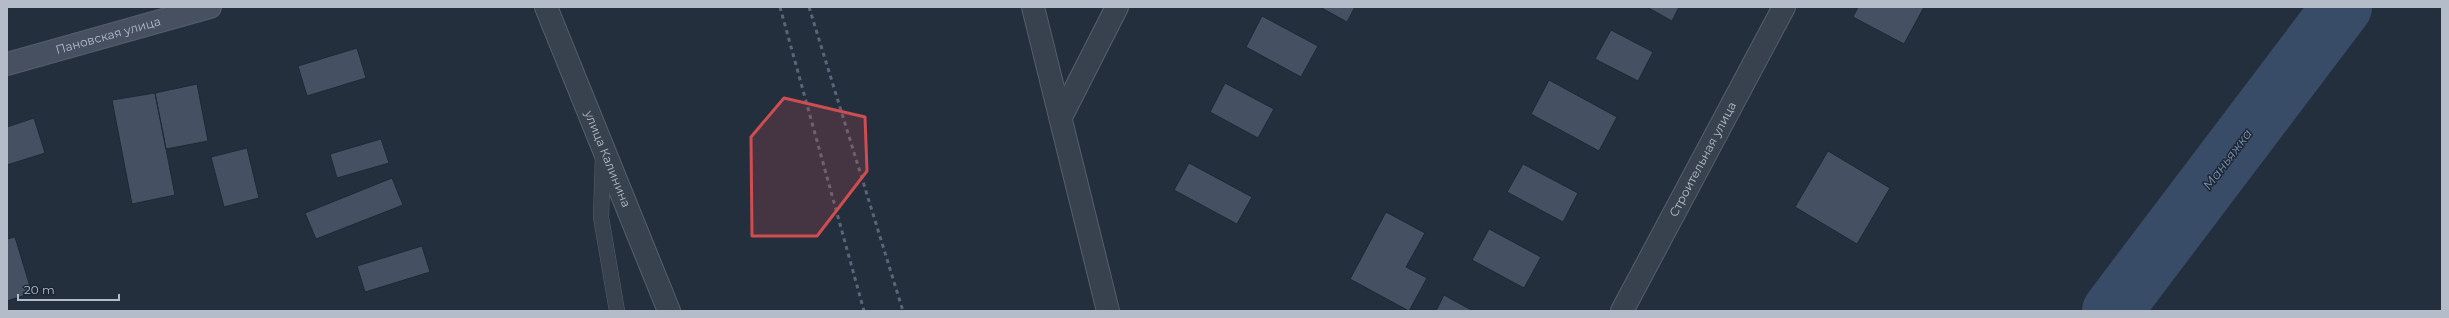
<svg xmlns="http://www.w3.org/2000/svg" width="2449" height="318" font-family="Montserrat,sans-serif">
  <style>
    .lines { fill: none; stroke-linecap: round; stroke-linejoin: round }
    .river { stroke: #394c67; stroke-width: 60 }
    .building { fill: #455162; stroke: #1f2835 }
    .lane-casing { stroke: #565f6c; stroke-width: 16 }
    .street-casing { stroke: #565f6c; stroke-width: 24 }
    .secondary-casing { stroke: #565f6c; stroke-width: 24 }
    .lane { stroke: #38414e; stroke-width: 15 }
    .street { stroke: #38414e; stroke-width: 22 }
    .secondary { stroke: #465061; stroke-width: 22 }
    .rail { stroke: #5a6575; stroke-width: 3; stroke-dasharray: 4 4; stroke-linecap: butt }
    .marked { fill: #ce4d50; fill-opacity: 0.2; stroke: #ce4d50; stroke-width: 3; stroke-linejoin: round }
    .labels { text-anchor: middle; stroke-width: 3; stroke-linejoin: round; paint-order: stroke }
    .street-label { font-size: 12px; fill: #b4bcc9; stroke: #1d2633 }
    .water-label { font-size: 13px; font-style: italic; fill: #7c92b1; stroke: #1d2633 }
  </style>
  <rect width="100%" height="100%" fill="#242f3e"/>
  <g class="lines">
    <path class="river" d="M2112,311L2342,7"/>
  </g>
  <path class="building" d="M1320,7H1355L1347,22Z
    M1647,7H1679L1672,21Z
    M1858,7H1924L1904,44L1853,17Z
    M1262,16L1318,46L1301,77L1246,47Z
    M1611,30L1653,52L1638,81L1595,59Z
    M357,48L366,78L307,96L298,66Z
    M1549,80L1617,117L1599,151L1531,114Z
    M1225,83L1274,109L1258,138L1210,112Z
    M197,84L208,141L166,149L155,93Z
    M155,93L175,195L132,204L112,100Z
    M34,118L45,153L7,165V127Z
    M381,139L389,163L337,178L330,154Z
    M247,148L259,198L224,207L211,157Z
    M1828,151L1890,188L1857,244L1795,207Z
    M1189,163L1252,197L1237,224L1174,190Z
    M1523,164L1578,193L1563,222L1507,192Z
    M392,178L403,205L316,239L305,213Z
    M1386,212L1425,233L1406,267L1427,278L1409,311L1350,279Z
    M1489,229L1541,257L1524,288L1472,260Z
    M15,237L32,293L7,301V239Z
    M422,246L430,272L365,292L357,266Z
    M1444,295L1473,311H1436Z"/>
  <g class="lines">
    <g class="lane-casing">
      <path id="lane" d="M603,155L601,217L617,311"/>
    </g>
    <g class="street-casing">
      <g id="street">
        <path id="s1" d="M546,7L669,311"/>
        <path d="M1033,7L1108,311"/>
        <path d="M1061,117L1117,7"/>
        <path id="s2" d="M1622,311L1784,7"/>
      </g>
    </g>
    <g class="secondary-casing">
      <g id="secondary">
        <path id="s3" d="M7,64L210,7"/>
      </g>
    </g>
    <use href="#lane" class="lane"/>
    <use href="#street" class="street"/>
    <use href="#secondary" class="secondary"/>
    <path class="rail" d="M780,7L864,311
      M809,7L903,311"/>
  </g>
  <path class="marked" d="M784,98L865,117L867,171L817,236H752L751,137Z"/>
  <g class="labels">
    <g class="street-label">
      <text dy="4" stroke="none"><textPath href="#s3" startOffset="105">Пановская улица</textPath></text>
      <text dy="4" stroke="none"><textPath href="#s1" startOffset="164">улица Калинина</textPath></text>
      <text dy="4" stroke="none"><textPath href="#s2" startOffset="172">Строительная улица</textPath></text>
    </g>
    <g class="water-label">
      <text transform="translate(2227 159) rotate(-53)" y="5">Маньяжка</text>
    </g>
  </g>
  <rect width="2449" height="318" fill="none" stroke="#b4bcc9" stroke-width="16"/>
  <path d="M18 294v6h101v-6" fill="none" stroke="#b4bcc9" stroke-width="2"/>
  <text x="24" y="294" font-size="12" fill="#b4bcc9" stroke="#1d2633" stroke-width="3" paint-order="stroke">20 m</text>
</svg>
